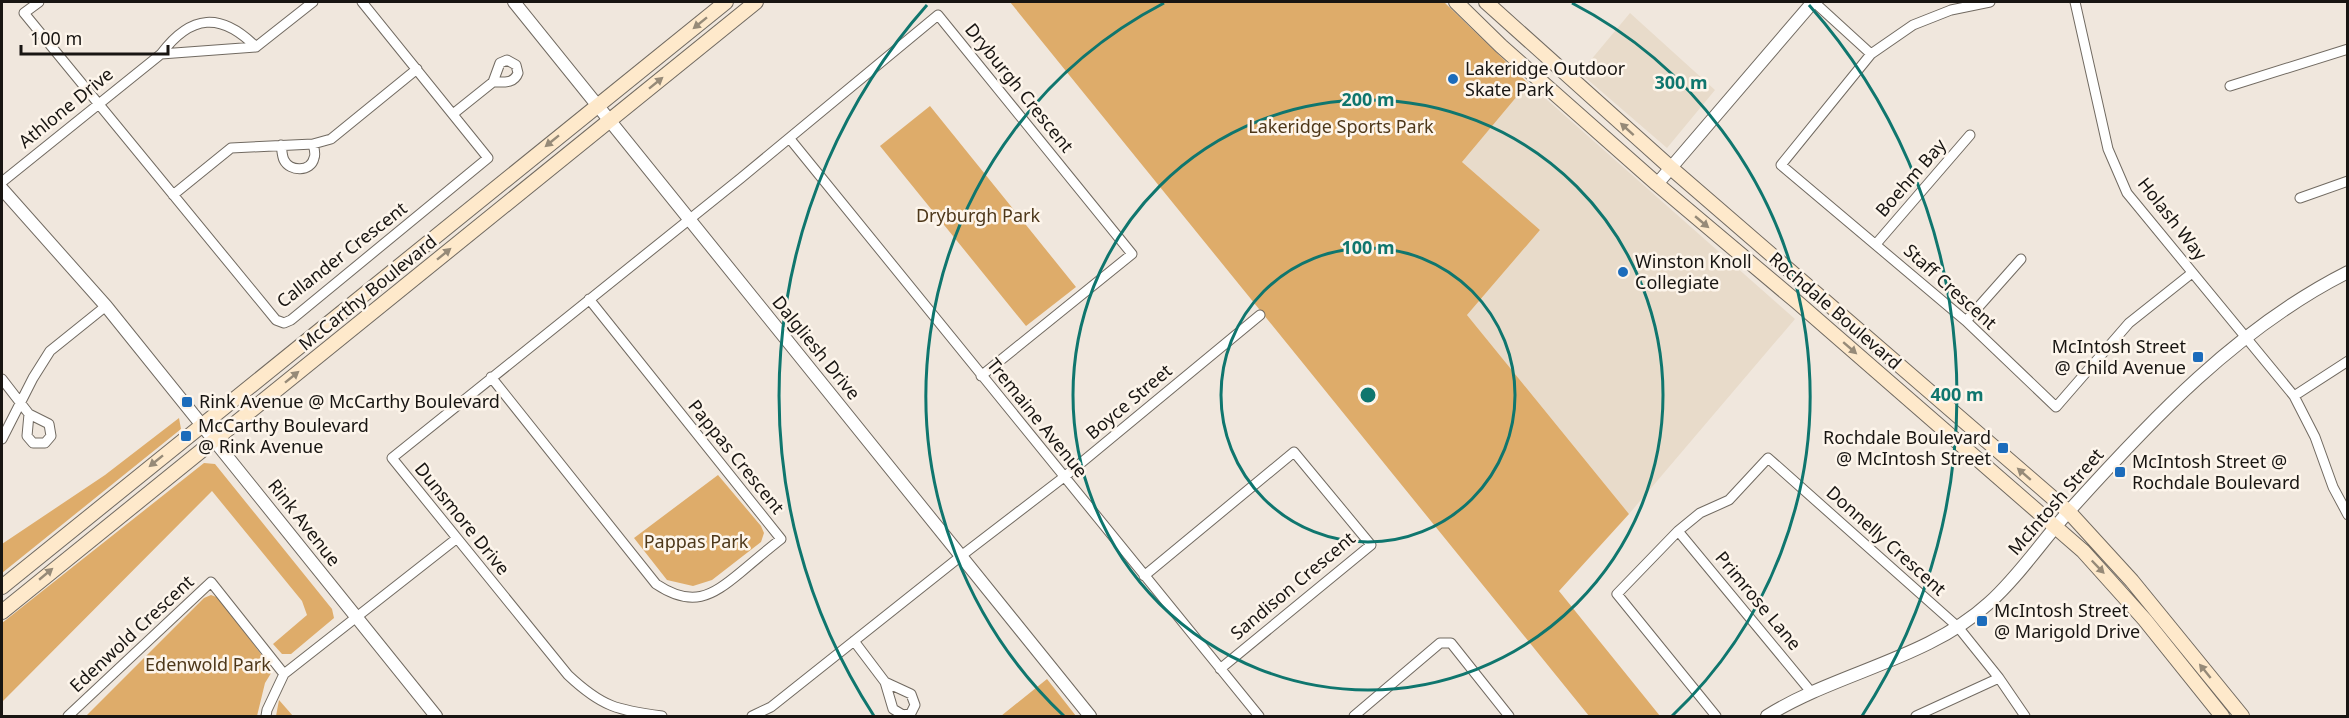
<svg xmlns="http://www.w3.org/2000/svg" width="2349" height="718" font-family="'Noto Sans',sans-serif">
  <style>
    .built { fill: #e8dbca }
    .green { fill: #deac6a }
    .lines { fill: none; stroke-linecap: round; stroke-linejoin: round }
    .minor-casing { stroke: #716a61; stroke-width: 11 }
    .tertiary-casing { stroke: #716a61; stroke-width: 14 }
    .secondary-casing { stroke: #716a61; stroke-width: 16 }
    .minor { stroke: #fff; stroke-width: 9 }
    .tertiary { stroke: #fff; stroke-width: 12 }
    .secondary { stroke: #fee9cb; stroke-width: 14 }
    .oneway { fill: #968a78 }
    .ring { fill: none; stroke: #0f766e; stroke-width: 3 }
    .poi-dot { fill: #1c6cbb; stroke: #fdf5eb; stroke-width: 2 }
    .labels { text-anchor: middle; stroke-width: 5; stroke-linejoin: round; paint-order: stroke }
    .poi-label { font-size: 18px; fill: #181512; stroke: #fdf5eb; text-anchor: start }
    .street-label { font-size: 18px; fill: #181512; stroke: #fdf5eb }
    .park-label { font-size: 18px; fill: #4d3719; stroke: #fdf5eb }
    .centre { fill: #0f766e; stroke: #fdf5eb; stroke-width: 3 }
    .ring-label { font-size: 18px; text-anchor: middle; font-weight: bold; fill: #0f766e; stroke: #fdf5eb; stroke-width: 5; stroke-linejoin: round; paint-order: stroke }
  </style>
  <rect width="100%" height="100%" fill="#f0e7dd"/>
  <path class="built" d="M1630,13L1715,90L1667,148L1580,73Z
    M1528,83L1795,319L1629,514L1467,315L1540,230L1462,162Z"/>
  <path class="green" d="M1010,2H1444L1528,83L1462,162L1540,230L1467,315L1629,514L1559,591L1660,716H1589Z
    M930,106L1076,287L1026,326L880,146Z
    M179,418L181,429L2,573V544L105,475Z
    M204,463L215,464L332,609L334,618L291,654H282L273,644L307,615L302,601L212,491L2,702V623Z
    M718,475L761,526L764,533L761,542L712,580L693,586L667,580L634,538Z
    M211,595L219,598L273,670L265,683L257,716H86L204,598Z
    M1047,679L1076,716H1001Z
    M279,700L293,716H276Z"/>
  <g class="lines">
    <g class="minor-casing">
      <path id="minor" d="M39,2L24,13L276,320L284,323L291,320L488,158L362,2
        M1814,2L1871,54
        M1990,2L1951,10L1913,25L1871,54L1781,165L1966,321L2056,407L2129,323L2192,273
        M2075,2L2108,149L2127,193L2294,396L2315,437L2333,487L2348,515
        M161,54C191,14 221,12 256,47
        M2230,86L2348,49
        M453,114L493,82L500,63L507,60L516,65L518,73C514,84 503,82 493,82
        M790,139L1259,716
        M281,145C282,150 282,156 284,160C290,172 311,172 314,158C316,154 314,148 313,144
        M2,182L161,54L256,47L313,2
        M173,195L231,148L313,144L331,139L417,69
        M2300,198L2348,181
        M1876,244L1970,135
        M1966,321L2021,259
        M491,377L656,584C692,608 711,597 741,572C754,561 767,550 781,539L589,299
        M2,379L29,414L49,424L51,436L45,443H33L27,436L29,414
        M2294,396L2348,361
        M2,439L33,378L50,351L106,306
        M1678,531L1812,693
        M1144,576L1294,452L1371,545L1220,669
        M854,641L885,682L893,709L903,715L911,713L915,705L911,694L885,682
        M68,716L211,582L284,674
        M266,716L267,710L284,674L456,539
        M662,716C617,710 602,707 568,675L392,458L741,178L938,15L1132,254L981,376
        M752,716L771,707L961,556L1064,477L1260,315
        M1354,716L1440,643H1451L1509,716
        M1716,716L1617,594L1678,531L1700,513L1729,500L1768,458L1958,627L1999,678L2025,716
        M1916,716L1999,678"/>
    </g>
    <g class="tertiary-casing">
      <path id="tertiary" d="M514,2L1090,716
        M1657,184L1813,2
        M2,189L106,306L436,716
        M1767,716C1835,673 1928,659 1989,603C2019,576 2042,541 2069,511C2151,420 2237,328 2348,272"/>
    </g>
    <g class="secondary-casing">
      <path id="secondary" d="M1456,2L1501,46L1657,184L1797,302L2083,551L2145,620L2222,716
        M1486,2L1671,168L2069,512L2132,581L2242,716
        M2,587L726,2
        M2,612L756,2"/>
    </g>
    <use href="#minor" class="minor"/>
    <use href="#tertiary" class="tertiary"/>
    <use href="#secondary" class="secondary"/>
  </g>
  <defs><path id="oneway-solid" d="M-6-.8H1V-3.2L6.5 0L1 3.2V.8H-6Z" transform="scale(1.5)"/></defs>
  <g class="oneway">
    <use href="#oneway-solid" transform="translate(700 23) rotate(141)"/>
    <use href="#oneway-solid" transform="translate(656 83) rotate(-39)"/>
    <use href="#oneway-solid" transform="translate(1627 129) rotate(-138)"/>
    <use href="#oneway-solid" transform="translate(552 141) rotate(141)"/>
    <use href="#oneway-solid" transform="translate(1702 222) rotate(40)"/>
    <use href="#oneway-solid" transform="translate(444 254) rotate(-39)"/>
    <use href="#oneway-solid" transform="translate(1850 348) rotate(41)"/>
    <use href="#oneway-solid" transform="translate(292 377) rotate(-39)"/>
    <use href="#oneway-solid" transform="translate(156 461) rotate(141)"/>
    <use href="#oneway-solid" transform="translate(2024 474) rotate(-139)"/>
    <use href="#oneway-solid" transform="translate(2098 567) rotate(46)"/>
    <use href="#oneway-solid" transform="translate(46 574) rotate(-40)"/>
    <use href="#oneway-solid" transform="translate(2205 671) rotate(-129)"/>
  </g>
  <g class="ring">
    <circle cx="1368" cy="395" r="147"/>
    <circle cx="1368" cy="395" r="295"/>
    <path d="M1064 716A442 442 0 0 1 1164 3M1572 3A442 442 0 0 1 1672 716"/>
    <path d="M874 716A589 589 0 0 1 927 5M1809 5A589 589 0 0 1 1862 716"/>
  </g>
  <g class="poi-dot">
    <circle cx="1453" cy="79" r="6"/>
    <circle cx="1623" cy="272" r="6"/>
    <rect x="2192" y="351" width="12" height="12" rx="3"/>
    <rect x="181" y="396" width="12" height="12" rx="3"/>
    <rect x="180" y="430" width="12" height="12" rx="3"/>
    <rect x="1997" y="442" width="12" height="12" rx="3"/>
    <rect x="2114" y="466" width="12" height="12" rx="3"/>
    <rect x="1976" y="615" width="12" height="12" rx="3"/>
  </g>
  <g class="labels">
    <g class="poi-label">
      <text x="1465" y="75">Lakeridge Outdoor<tspan x="1465" dy="21">Skate Park</tspan></text>
      <text x="1635" y="268">Winston Knoll<tspan x="1635" dy="21">Collegiate</tspan></text>
      <text x="2186" y="353" text-anchor="end">McIntosh Street<tspan x="2186" dy="21">@ Child Avenue</tspan></text>
      <text x="199" y="408">Rink Avenue @ McCarthy Boulevard</text>
      <text x="198" y="432">McCarthy Boulevard<tspan x="198" dy="21">@ Rink Avenue</tspan></text>
      <text x="1991" y="444" text-anchor="end">Rochdale Boulevard<tspan x="1991" dy="21">@ McIntosh Street</tspan></text>
      <text x="2132" y="468">McIntosh Street @<tspan x="2132" dy="21">Rochdale Boulevard</tspan></text>
      <text x="1994" y="617">McIntosh Street<tspan x="1994" dy="21">@ Marigold Drive</tspan></text>
    </g>
    <g class="street-label">
      <text transform="translate(1019 88) rotate(51)" y="6">Dryburgh Crescent</text>
      <text transform="translate(66 108) rotate(-39)" y="6">Athlone Drive</text>
      <text transform="translate(1911 178) rotate(-49)" y="6">Boehm Bay</text>
      <text transform="translate(2172 219) rotate(52)" y="6">Holash Way</text>
      <text transform="translate(342 255) rotate(-38)" y="6">Callander Crescent</text>
      <text transform="translate(1950 287) rotate(42)" y="6">Staff Crescent</text>
      <text transform="translate(368 293) rotate(-39)" y="6">McCarthy Boulevard</text>
      <text transform="translate(1835 311) rotate(41)" y="6">Rochdale Boulevard</text>
      <text transform="translate(816 348) rotate(51)" y="6">Dalgliesh Drive</text>
      <text transform="translate(1129 402) rotate(-40)" y="6">Boyce Street</text>
      <text transform="translate(1037 418) rotate(51)" y="6">Tremaine Avenue</text>
      <text transform="translate(736 457) rotate(51)" y="6">Pappas Crescent</text>
      <text transform="translate(2056 502) rotate(-49)" y="6">McIntosh Street</text>
      <text transform="translate(462 519) rotate(51)" y="6">Dunsmore Drive</text>
      <text transform="translate(304 523) rotate(52)" y="6">Rink Avenue</text>
      <text transform="translate(1886 541) rotate(42)" y="6">Donnelly Crescent</text>
      <text transform="translate(1293 586) rotate(-40)" y="6">Sandison Crescent</text>
      <text transform="translate(1758 601) rotate(50)" y="6">Primrose Lane</text>
      <text transform="translate(132 634) rotate(-43)" y="6">Edenwold Crescent</text>
    </g>
    <g class="park-label">
      <text x="1341" y="133">Lakeridge Sports Park</text>
      <text x="978" y="222">Dryburgh Park</text>
      <text x="696" y="548">Pappas Park</text>
      <text x="208" y="671">Edenwold Park</text>
    </g>
  </g>
  <circle cx="1368" cy="395" r="9" class="centre"/>
  <g class="ring-label">
    <text x="1681" y="89">300 m</text>
    <text x="1368" y="106">200 m</text>
    <text x="1368" y="254">100 m</text>
    <text x="1957" y="401">400 m</text>
  </g>
  <rect width="2349" height="718" fill="none" stroke="#181512" stroke-width="6"/>
  <path d="M21 45v9h147v-9" fill="none" stroke="#181512" stroke-width="3"/>
  <text x="30" y="45" font-size="18" fill="#181512" stroke="#fdf5eb" stroke-width="4.5" paint-order="stroke">100 m</text>
</svg>
